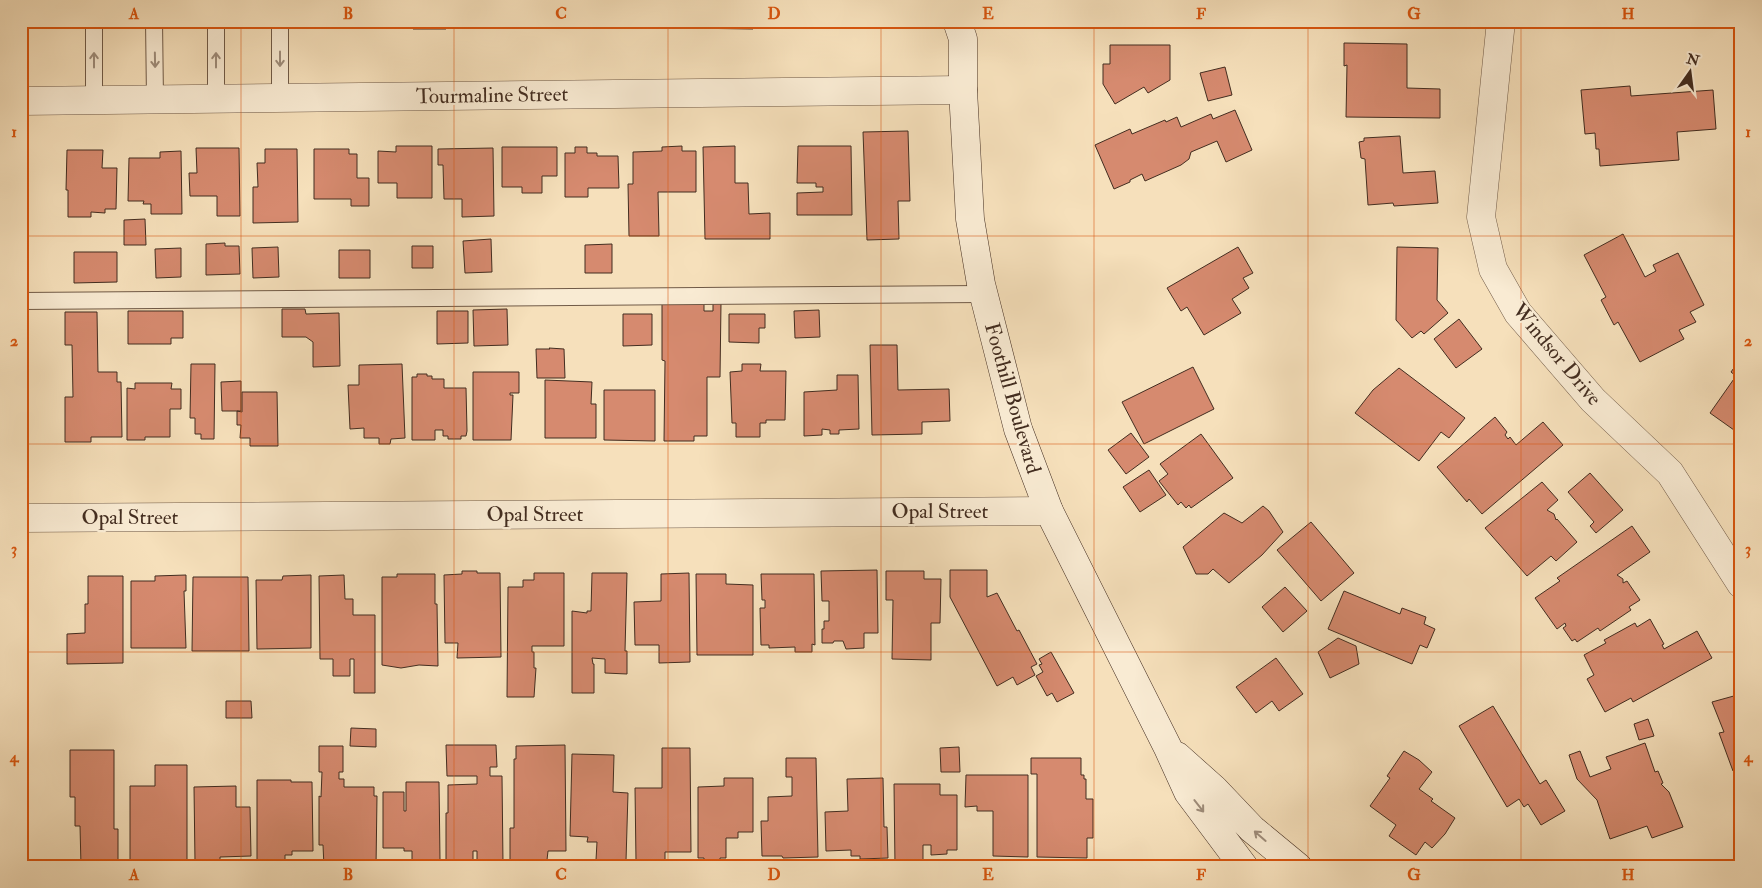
<svg xmlns="http://www.w3.org/2000/svg" width="1762" height="888" font-family="'IM FELL Double Pica',serif">
  <style>
    .building { fill: #d68a6f; stroke: #432d20 }
    .lines { fill: none; stroke-linecap: round; stroke-linejoin: round }
    .lane-casing { stroke: #705a47; stroke-width: 18 }
    .street-casing { stroke: #705a47; stroke-width: 29 }
    .secondary-casing { stroke: #432d20; stroke-width: 29 }
    .lane { stroke: #f9ebd3; stroke-width: 16 }
    .street { stroke: #f9ebd3; stroke-width: 28 }
    .secondary { stroke: #f9ebd3; stroke-width: 28 }
    .oneway { stroke: #9e8c7a }
    .grid { fill: none; stroke: #d8550e; stroke-width: 1; stroke-opacity: 0.55 }
    .labels { text-anchor: middle; stroke-width: 4.5; stroke-linejoin: round; paint-order: stroke }
    .street-label { font-size: 21px; fill: #432d20; stroke: #f9ebd3 }
    .neatline { fill: none; stroke: #d8550e; stroke-width: 2 }
    .grid-label { font-size: 16px; text-anchor: middle; font-weight: bold; fill: #d8550e }
  </style>
  <rect width="100%" height="100%" fill="#f6e0bb"/>
  <filter id="stains"><feTurbulence type="fractalNoise" baseFrequency=".004" numOctaves="4"/><feColorMatrix values="0 0 0 0 .2 0 0 0 0 .09 0 0 0 0 .02 0 0 0 .5 -.17"/></filter>
  <radialGradient id="worn" r=".72"><stop offset=".6" stop-color="#630" stop-opacity="0"/><stop offset="1" stop-color="#630" stop-opacity=".3"/></radialGradient>
  <path class="building" d="M318,21H359V22L318,23Z
    M413,21H446V29H413Z
    M457,21H493V26H457Z
    M533,21H575V28H533Z
    M609,21H652V27L609,28Z
    M684,21H753V29L683,28Z
    M833,21H847L838,28Z
    M1426,21H1445L1444,24Z
    M1344,43L1407,44V88L1440,89V118L1346,117L1347,65L1344,66Z
    M1110,45H1170V80L1148,93L1144,87L1115,104L1103,84V64H1110Z
    M1225,67L1232,95L1208,101L1200,73Z
    M1630,86L1631,96L1713,90L1716,129L1677,132L1679,160L1600,166L1599,149H1596L1595,133L1585,134L1581,90Z
    M1235,110L1252,150L1226,162L1217,141L1191,152L1189,159L1181,165L1145,181L1142,174L1130,180V182L1114,189L1095,145L1130,129L1132,134L1165,120L1166,122L1177,117L1181,127L1211,114L1213,119Z
    M908,131L910,201H898L899,239L867,240L863,132Z
    M1400,136L1403,173L1435,171L1438,203L1394,206L1393,203L1368,205L1365,159L1361,158L1359,142L1364,141V138Z
    M396,146H432V198H397V183H378V151L396,152Z
    M682,146V151H696V192H658L659,236H629L628,184H633V152L662,151V147Z
    M735,146V183H748L749,214L770,213V239H705L703,147Z
    M798,146H851L852,215H797V193L823,192V187H816V183H797Z
    M502,147H557V176H542V193H522V187H502Z
    M575,147H587V153H597V156H618L619,188H588V197H565V153H575Z
    M196,148H239L240,216H217V196H190L189,173H197Z
    M493,148L494,216L462,217V199H444L443,165H438V149Z
    M265,149H297L298,222L253,223V187H258L257,163H265Z
    M314,149H349V154H357V178H369V206H351V199H314Z
    M67,150H103L102,168H117L116,209H105V213L91,212V217H68V190H66Z
    M181,151L182,214H151V204H143L144,201H128L129,158H160V152Z
    M145,219L146,245H124V220Z
    M1623,234L1645,277L1656,271L1653,265L1678,253L1704,305L1690,312L1696,322L1679,330L1684,339L1640,362L1618,322L1614,325L1601,300L1606,297L1584,255Z
    M491,239L492,272L465,273L463,241Z
    M225,243V246H239L240,274L206,275V244Z
    M612,244V273H585V245Z
    M412,246H433V268H412Z
    M278,247L279,277L253,278L252,248Z
    M1238,247L1253,273L1243,278L1249,288L1232,299L1241,313L1204,335L1187,307L1181,311L1167,288Z
    M1397,247L1438,248L1437,300L1448,313L1424,334L1421,331L1412,338L1396,320Z
    M181,248V277L156,278L155,249Z
    M339,250H370V278H339Z
    M74,252H117V282L74,283Z
    M662,303H704V311H713V303H721L720,377H707V436H694V441H664L665,361L662,360Z
    M282,309H305L306,314L339,313L340,366L313,367V342L306,337H282Z
    M507,309L508,345L474,346L473,310Z
    M819,310L820,337L795,338L794,311Z
    M128,311H183V338H171V344H128Z
    M437,311H468V343L437,344Z
    M65,312H97L98,372H117V382H121L122,437H91V442H65V397H73L72,345H65Z
    M623,314H652V345L623,346Z
    M729,314H765V328H759V343L729,342Z
    M1459,319L1482,349L1456,368L1434,339Z
    M870,345H897L898,390L949,389L950,421L922,422V434L872,435Z
    M549,348L564,349L565,378H537L536,349H550Z
    M1741,358V435L1710,413L1736,376L1731,372Z
    M191,364H215L214,439H201V434H195V418H190Z
    M402,364L405,438L391,439L390,444H379V438H364V428L350,429L348,385H359V365Z
    M742,364H761L760,371H786L785,420H766V423H760V437H736V423H732L730,372L742,371Z
    M1193,367L1214,409L1144,444L1122,402Z
    M1399,368L1465,418L1449,438L1441,432L1419,461L1355,413L1373,390Z
    M473,372H519V393H510V395H513L511,440H473Z
    M417,374H427V376H432V379H444V388H466L467,431L466,436H461V439H448V436H443V430H435V440H412V377H417Z
    M837,375H858L859,429L839,430V434H830V430L822,429V435L804,436V392L837,390Z
    M545,380L592,382L591,404H596V438H545Z
    M241,381V411H222L221,382Z
    M135,383H172L171,389H181V409H170V437H145V440H127V388L135,389Z
    M604,390H655V441L604,440Z
    M242,392H277L278,446H250V438H240L241,425H237V411L242,412Z
    M1495,417L1507,432L1505,435L1508,439L1510,437L1516,445L1543,422L1563,445L1482,514L1469,499L1467,502L1437,467Z
    M1131,433L1149,457L1126,474L1108,450Z
    M1201,434L1233,478L1191,508L1189,505L1186,508L1181,502L1178,505L1159,481L1168,474L1160,464Z
    M1149,470L1166,495L1140,512L1123,487Z
    M1590,473L1623,510L1596,533L1590,526L1594,522L1568,492Z
    M1542,482L1558,500L1547,510L1554,514L1556,520L1557,519L1577,542L1556,561L1551,556L1527,576L1485,528Z
    M1263,506L1269,511L1283,532L1262,555L1229,583L1213,569L1208,574H1196L1183,547L1224,513L1242,523Z
    M1311,522L1354,573L1321,601L1277,550Z
    M1632,526L1650,552L1617,575L1623,579V583L1627,581L1640,600L1629,607L1631,610L1600,631L1598,628L1577,642L1575,639L1572,641L1563,628L1566,626L1565,623L1557,629L1535,598L1560,581L1557,578Z
    M877,570L878,633H864V648L846,649L843,641H834L833,643H822V629H824V621H829V601H822L821,571Z
    M950,570H987V597L997,593L1017,631L1019,630L1037,664L1031,667L1035,675L1017,685L1013,677L997,686L950,597Z
    M462,571H477V573H500L501,657L457,658L458,643H445L444,575L462,574Z
    M886,571H924V579H941L940,623H931V660L892,659L893,600H886Z
    M534,573H564V646H532V652H534V668H536L534,697H507L508,587H523V580H534Z
    M592,573H627L625,651H627V674L605,673V659L592,658L593,664H594V693H572V611L587,613V611H591Z
    M689,573L690,662L659,663V645H635L634,602L661,601V574Z
    M397,574H435V604H437L438,666L419,665L401,668L382,665V577H397Z
    M696,574H726V584L753,585V655H697Z
    M761,574H814L815,645L812,644V652H795V647L769,648V645H761L760,608H765V600H762Z
    M186,575V591H184L186,648H131V581H155V576Z
    M311,575V648L257,649L256,580H282L283,576Z
    M344,575L345,599H353V615H375V693H354V659H350V676H333V659H320L319,576Z
    M88,576H123V663L67,664V634L85,633V604H88Z
    M193,577H248L249,651H192Z
    M1285,587L1307,611L1283,632L1262,607Z
    M1344,591L1400,614L1402,608L1426,617L1424,624L1435,629L1427,648L1420,645L1412,664L1328,629Z
    M1650,619L1664,644L1662,645L1664,649L1697,631L1712,658L1633,702L1631,698L1605,712L1587,679L1594,675L1584,655L1606,643L1604,640L1635,623L1637,627Z
    M1338,638L1356,646L1359,664L1330,678L1318,652Z
    M1051,652L1074,693L1057,702L1052,693L1047,696L1036,676L1043,672L1039,665L1042,664L1039,659Z
    M1276,658L1303,694L1279,711L1272,701L1256,713L1236,687Z
    M1741,694V769L1733,771L1719,733L1724,732L1712,702Z
    M226,701H251L252,718H226Z
    M1493,706L1540,784L1546,780L1565,811L1541,825L1528,804L1524,807L1519,799L1507,807L1459,726Z
    M1648,719L1654,736L1639,740L1634,724Z
    M351,728L376,729V747L350,746Z
    M1645,743L1655,772L1658,771L1663,783L1661,784L1669,792L1683,827L1652,838L1647,826L1610,839L1597,800L1577,779L1569,755L1580,751L1590,777L1611,769L1606,757Z
    M446,745H496L497,767H490V776H502L503,864H477V851H473V864H446V813H448V785L477,784V776H447Z
    M565,745L566,851H548L547,860H537V863H510V828H514V759H516V746Z
    M319,746H343V772H339V779H344V787H374V796H377L376,867H324L323,845H319V796L321,797L322,772H319Z
    M959,747L960,772H941L940,748Z
    M662,748H690L691,852H665V861H636L635,788H662Z
    M70,750H114V829H118V866H81L80,826H75V797H70Z
    M1404,751L1419,760L1432,772L1419,789L1433,799L1431,801L1455,818L1445,834L1432,848L1425,842L1416,855L1389,836L1396,825L1370,806L1390,778L1387,776Z
    M572,754L614,755L613,792L628,793L626,861L596,860L597,842H587L588,837L570,836Z
    M786,758H816L818,857L783,858L782,856H762L761,821H768V797L792,796V777H786Z
    M1031,758H1081V775H1084V779H1086V799H1093V838H1087V858L1037,857V774H1031Z
    M155,765H187V867H149L148,862H130V786H155Z
    M966,775H1028V857L993,856V811H977V806L965,807Z
    M724,778H753V832H738V838H726V858H720V861H704V858H698V787L724,786Z
    M883,778L884,827H887L888,858L860,859V856H851V850L826,851L825,812L848,811L847,779Z
    M257,780H291V782H312L313,851H292V855H285V863H257Z
    M406,782H439L440,860L412,861V851H404V848H383V792H404V811H406Z
    M894,784H940V795H957V850H947V854L931,855V845H923V866H895Z
    M236,786V807H250L251,856L220,857V862H195L194,787Z"/>
  <g class="lines">
    <g class="lane-casing">
      <path id="lane" d="M154,21L155,99
        M280,21V98
        M94,99V21
        M216,99V21
        M21,301L983,294"/>
    </g>
    <g class="street-casing">
      <path id="street" d="M1501,21L1481,217L1493,269L1518,313L1593,400L1670,473L1741,584
        M21,101L963,90
        M21,518L1049,511"/>
    </g>
    <g class="secondary-casing">
      <path id="secondary" d="M957,21L963,39V90L970,219L981,284L1018,429L1049,511L1168,748L1188,792L1244,867
        M1177,756L1214,789L1252,829L1298,867"/>
    </g>
    <use href="#lane" class="lane"/>
    <use href="#street" class="street"/>
    <use href="#secondary" class="secondary"/>
  </g>
  <defs><path id="oneway-shaft" d="M-6 0H5M1.5-3L5.5 0L1.5 3" fill="none" stroke-width="1.6" stroke-linecap="round" stroke-linejoin="round" transform="scale(1.25)"/></defs>
  <g class="oneway">
    <use href="#oneway-shaft" transform="translate(280 59) rotate(90)"/>
    <use href="#oneway-shaft" transform="translate(94 60) rotate(-90)"/>
    <use href="#oneway-shaft" transform="translate(155 60) rotate(89)"/>
    <use href="#oneway-shaft" transform="translate(216 60) rotate(-90)"/>
    <use href="#oneway-shaft" transform="translate(1199 806) rotate(52)"/>
    <use href="#oneway-shaft" transform="translate(1260 836) rotate(-139)"/>
  </g>
  <path class="grid" d="M241,21V867M454,21V867M668,21V867M881,21V867M1094,21V867M1308,21V867M1521,21V867M21,236H1741M21,444H1741M21,652H1741"/>
  <g class="labels">
    <g class="street-label">
      <text transform="translate(492 95) rotate(-1)" y="7">Tourmaline Street</text>
      <text transform="translate(1557 354) rotate(50)" y="7">Windsor Drive</text>
      <text transform="translate(1013 398) rotate(74)" y="7">Foothill Boulevard</text>
      <text x="940" y="518">Opal Street</text>
      <text x="535" y="521">Opal Street</text>
      <text x="130" y="524">Opal Street</text>
    </g>
  </g>
  <rect width="1762" height="888" fill="none" stroke="#f6e0bb" stroke-width="55"/>
  <g transform="translate(1690 72) rotate(14)" stroke="#f9ebd3" stroke-width="4" paint-order="stroke">
  <path d="M0-4L9 19L0 12L-9 19Z" fill="#432d20"/>
  <text y="-8" font-size="14" font-weight="bold" text-anchor="middle" fill="#432d20">N</text>
  </g>
  <rect x="28" y="28" width="1706" height="832" class="neatline"/>
  <g class="grid-label">
    <text x="134" y="19">A</text>
    <text x="348" y="19">B</text>
    <text x="561" y="19">C</text>
    <text x="774" y="19">D</text>
    <text x="988" y="19">E</text>
    <text x="1201" y="19">F</text>
    <text x="1414" y="19">G</text>
    <text x="1628" y="19">H</text>
    <text x="14" y="137">1</text>
    <text x="1748" y="137">1</text>
    <text x="14" y="346">2</text>
    <text x="1748" y="346">2</text>
    <text x="14" y="554">3</text>
    <text x="1748" y="554">3</text>
    <text x="14" y="762">4</text>
    <text x="1748" y="762">4</text>
    <text x="134" y="880">A</text>
    <text x="348" y="880">B</text>
    <text x="561" y="880">C</text>
    <text x="774" y="880">D</text>
    <text x="988" y="880">E</text>
    <text x="1201" y="880">F</text>
    <text x="1414" y="880">G</text>
    <text x="1628" y="880">H</text>
  </g>
  <rect width="100%" height="100%" filter="url(#stains)"/>
  <rect width="100%" height="100%" fill="url(#worn)"/>
</svg>
